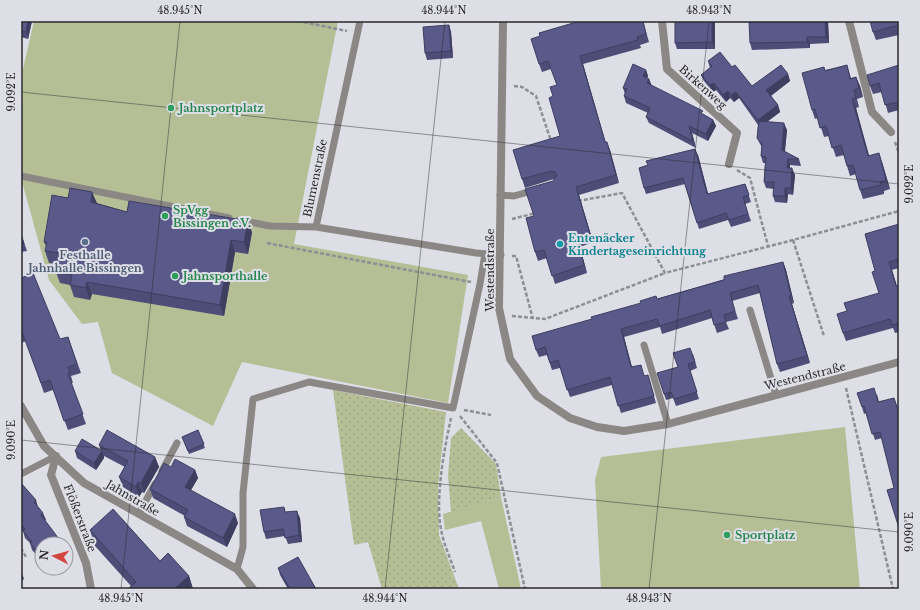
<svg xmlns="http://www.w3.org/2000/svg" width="920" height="610" font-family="'Libre Baskerville',serif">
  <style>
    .grass { fill: #b6be96 }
    .garden { fill: url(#garden-dots) }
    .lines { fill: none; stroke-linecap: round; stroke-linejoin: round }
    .path { stroke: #8e8e95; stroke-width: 2.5; stroke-dasharray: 4 2; stroke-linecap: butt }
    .service { stroke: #8a8785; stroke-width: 7 }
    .minor { stroke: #8a8785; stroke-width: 8 }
    .wall { fill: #4d4d77 }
    .shaded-wall { fill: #3e3e61 }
    .building { fill: #59598a; stroke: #3e3e61 }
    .ticks { fill: none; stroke: #29292c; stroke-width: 1; stroke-opacity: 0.45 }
    .leisure-dot { fill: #2e9e5b; stroke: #dedee7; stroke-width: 1.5 }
    .service-dot { fill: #5c6f8a; stroke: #dedee7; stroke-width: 1.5 }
    .culture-dot { fill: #0f9aa8; stroke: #dedee7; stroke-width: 1.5 }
    .labels { text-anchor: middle; stroke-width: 4; stroke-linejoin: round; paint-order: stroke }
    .street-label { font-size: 11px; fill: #29292c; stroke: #dedee7 }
    .leisure-label { font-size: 11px; font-weight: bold; fill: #27864d; stroke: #dedee7; text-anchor: start }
    .culture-label { font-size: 11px; font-weight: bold; fill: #0d838f; stroke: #dedee7; text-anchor: start }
    .service-label { font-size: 11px; font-weight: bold; fill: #4e5e75; stroke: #dedee7 }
    .neatline { fill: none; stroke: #29292c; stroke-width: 1.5 }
    .ticks-label { font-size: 10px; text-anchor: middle; fill: #29292c }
  </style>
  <defs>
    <pattern id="garden-dots" width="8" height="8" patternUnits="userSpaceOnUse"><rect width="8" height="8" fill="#b6be96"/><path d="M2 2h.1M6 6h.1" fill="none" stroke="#9ca381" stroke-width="1.8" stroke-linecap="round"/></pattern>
  </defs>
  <rect width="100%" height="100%" fill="#dedee7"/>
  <path class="grass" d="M34,21H338L294,244L468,275L448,403L242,362L213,426L112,373L98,322L82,324L49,280L24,189L21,176L23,69Z
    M845,427L860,589H601L595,480L601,457Z
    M501,497L521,589H499L481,521L445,530L443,514Z"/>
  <path class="garden" d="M333,390L446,412L438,486L439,535L459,589H382L368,542L354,545Z
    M461,428L496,464L501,497L451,512L448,475L451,438Z"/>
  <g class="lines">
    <path class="path" d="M298,21L347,31
      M514,86L522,87L536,96L551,141
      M895,142L899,153
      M737,170L750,178L768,246
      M578,201L622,193L665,273L793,240L899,211
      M512,219L536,213
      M793,240L824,336
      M267,243L471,282
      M512,256H516L533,319
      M512,316L545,319L665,273
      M846,388L893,589
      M464,410L491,415
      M460,416L497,463L525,589
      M451,418C444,450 434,503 442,534C445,547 451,560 455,572
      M21,548L26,557"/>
    <path class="service" d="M360,21L316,227L476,253L501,255
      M21,176L229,218
      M500,195L514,196L535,190
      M239,220L270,226L316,227
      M750,310L776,395
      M644,345L668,424
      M162,471L177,443
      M21,474L56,456
      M139,513L155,484
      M237,569L243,547V493L253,399L309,382L453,408L480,284L485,254"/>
    <path class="minor" d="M503,21L499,308L510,359L537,396L570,418L597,427L624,431L668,424L899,362
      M662,21L667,69L737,133L729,164
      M849,21L872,112L891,132
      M21,406L44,446L84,483L237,569L253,589
      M56,456L51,475L86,563L91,589"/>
  </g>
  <path class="wall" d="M21,21H32L28,39L21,37Z
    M643,21L649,42L640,45L641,48L583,64L605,142L610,150L619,183L579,195L593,242L580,247L587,273L555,284L547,258L538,261L535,252L534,216L554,179L525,188L522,179L560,136L553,96L557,85L551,69L542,72L539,64Z
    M715,21V49H677L675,43Z
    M828,21L829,43L810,44V48L752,50L750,43Z
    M899,21V35L876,40L873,32Z
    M449,25L451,32L453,58L427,60L425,53Z
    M708,61L732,67L752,86L788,74L790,81L771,96L778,105L780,112L767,122L787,130L785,152L799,159L801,166L790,165V168L795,175L793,195L788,194L787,203L775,202L773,196L774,189L766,188L764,182L765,163H763L761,156L762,147L760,144L757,138L758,125L739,98L734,102L730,98L726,102L716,90L713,92L704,81L701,75L710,68Z
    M847,65L851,78L856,77L860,86L863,97L857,99L859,107L856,108L869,155L882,162L890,189L884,191V194L863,199L860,190L856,174L850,176L847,166L844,155L836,157L829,136L824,137L818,118L815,119L812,110L825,70Z
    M899,65V110L888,113L882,92L873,94L870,86Z
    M646,70L648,76L647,78L649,79L651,85L713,120L716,126L708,141L692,133L696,148L649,123L646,117L648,113L626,103L624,96L625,94L623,88Z
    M698,155L708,194L745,184L751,202L745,204L751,221L731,227L728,220L699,229L685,184L646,194L644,188Z
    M96,203L127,212L252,232L248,254L235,252L224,316L92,294L90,300L74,297L70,285L60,283L56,272L57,264L49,263L45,251L46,246L44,242Z
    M899,224V268L892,270L897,286H899V332L895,333L893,328L846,341L843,333L847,311L879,293L875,271Z
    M21,233L27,251L21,252Z
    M783,262L786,270L794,303L792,304L810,363L780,372L777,364L760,293L732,301L738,319L726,322L729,329L717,333L712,318L662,334L660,327L624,337L632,367L645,376L648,375L656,403L621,413L612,385L570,397L560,368L552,370L547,355L539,357L536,350L592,319L657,299Z
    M21,278L60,339L68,337L81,373L71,376L73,383H71L86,424L68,430L53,390L44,393L26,341L21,343Z
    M693,354L697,368L690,371L699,399L676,406L673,398L666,400L664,394L678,367Z
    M877,394L879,402L894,398L899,412V528L894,488L882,438L875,440L866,413L864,414L862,407Z
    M198,430L205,448L189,454L182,437Z
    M99,445L155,457L159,467L144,493L142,492L139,497L123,487L119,477L125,467L104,456V458L96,470L77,458L75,451H101Z
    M171,467L195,470L198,478L191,490L238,523L227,547L187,526L184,517L185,516L153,498L150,489Z
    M21,483L38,507L46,520H45L42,544V561L32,550L30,543L25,538L23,531L21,529Z
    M285,512L300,518L302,542L288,544L285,536L266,539L264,532Z
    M90,530L160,561L189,576L193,589H128L131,586L95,546Z
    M278,568L316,589H288L280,575Z"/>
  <path class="shaded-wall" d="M28,21H32L28,39L26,32Z
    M712,21H715V49L712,42Z
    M825,21H828L829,43L826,37Z
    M449,25L451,32L453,58L451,51Z
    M807,37L810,44V48L807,42Z
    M580,56L583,64L608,150L605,142Z
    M646,70L648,76L645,83L643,76Z
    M788,74L790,81L769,97L766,90Z
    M856,77L860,86L863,97L859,88Z
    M649,79L652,86L647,83Z
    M714,83L716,90L713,92L710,85Z
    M728,91L730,98L726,102L723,95Z
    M736,92L739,98L734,102L731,95Z
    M852,99L856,108L871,165L868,156Z
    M778,105L780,112L760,127L758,120Z
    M713,120L716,126L708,141L706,134Z
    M784,123L787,130L784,157L782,150Z
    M689,126L692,133L696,148L693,141Z
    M607,142L610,150L619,183L616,175Z
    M695,149L698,155L710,201L707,194Z
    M879,153L882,162L890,189L886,180Z
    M788,159L790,165L789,174L787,168Z
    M792,168L795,175L793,195L791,188Z
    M576,187L579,195L593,242L590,234Z
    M785,188L788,194L787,203L785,196Z
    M92,192L97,203L95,213L91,202Z
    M248,221L252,232L248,254L244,242Z
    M577,239L580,247L587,273L584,265Z
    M231,240L235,252L224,316L220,305Z
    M783,262L786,270L794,303L791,296Z
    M889,262L892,270L899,294L896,286Z
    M87,282L92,294L90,300L86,288Z
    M789,296L792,304L810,363L807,356Z
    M621,329L624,337L634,375L631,367Z
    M102,451L104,458L96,470L94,463Z
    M155,457L159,467L144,493L141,483Z
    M195,470L198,478L188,495L185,487Z
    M138,482L142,492L139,497L136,487Z
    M36,500L38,507L34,502Z
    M297,511L300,518L302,542L299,535Z
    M43,513L46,520L44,522L41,515Z
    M235,514L238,523L227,547L223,538Z
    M59,539L60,544H53Z
    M42,553V561L40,555Z
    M21,571L24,579L21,581Z
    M189,576L193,589H174Z"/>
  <path class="building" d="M21,21H28L26,32L21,31Z
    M580,21H643L646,34L637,37L638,40L580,56L605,142H607L616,175L576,187L590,234L577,239L584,265L552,276L544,250L535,252L526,218L534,216L525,189L553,181L557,175L555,172L551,171L522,179L513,150L560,136L549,98L553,96L550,87L557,85L548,61L539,64L531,39L540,36L539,33Z
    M675,21H712V42L675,43Z
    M749,21H825L826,37H807V42L750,43Z
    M870,21H899V25L873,32Z
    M449,25L451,51L425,53L423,27Z
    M720,52L732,67L735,65L752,86L781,65L788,74L766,90L778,105L758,120L736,92L731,95L728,91L723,95L714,83L710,85L701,75L712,66L708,61Z
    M633,64L646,70L643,76L649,79L647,83L703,111L701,113L713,120L706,134L689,126L693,141L646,117L650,108L624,96L627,89L623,88Z
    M847,65L850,79L856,77L859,88L854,90L856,98L852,99L868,156L879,153L886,180L880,182L881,185L860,190L853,165L847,166L841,145L832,148L826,126L820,128L815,109L812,110L802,73L824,67L825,71Z
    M899,65V102L885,105L879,83L870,86L867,75Z
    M759,121L784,123L782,150L799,159H788L787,168H792L791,188H785V196H773L774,182H764L766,157L761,156L762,144L757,138Z
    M695,149L707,194L745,184L749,195L743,197L748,214L729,220L726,213L697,223L683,178L644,188L639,168L648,165L646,161Z
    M70,188L92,192L91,202L127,212L129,201L248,221L244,242L231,240L220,305L87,282L86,288L70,285L72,275L56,272L59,253L45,251L47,242H44L52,195L68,198Z
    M899,224V259L889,262L896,286H899V323L892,325L890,319L843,333L837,314L847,311L844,303L879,293L872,272L875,271L865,234Z
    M21,234L24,244L21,245Z
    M783,262L791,296H789L807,356L777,364L758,285L730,293L735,311L724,315L726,322L714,325L710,310L660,326L657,319L621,329L631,367L641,365L644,376L648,375L654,396L618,406L610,377L567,390L558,360L550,363L545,347L536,350L532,336L592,319L591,317L641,303L640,301L656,296L657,299L724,280V276Z
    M33,273L60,339L68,337L77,364L68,367L70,373L68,374L83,414L64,421L50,380L41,383L22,332L21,333V278Z
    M690,348L695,362L688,364L697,392L674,399L671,392L664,394L657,373L678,367L673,353Z
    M874,388L878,402L894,398L899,413V528L887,490L894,488L880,432L872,434L864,406L862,407L857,393Z
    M107,430L155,457L141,483L138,482L136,487L119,477L128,461L99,445Z
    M198,430L204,444L188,451L182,437Z
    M82,439L102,451L94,463L75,451Z
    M175,459L195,470L185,487L235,514L223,538L184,517L188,510L150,489L164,463L171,467Z
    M21,483L36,500L34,502L43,513L41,515L59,539L53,544H42V553L40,555L30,543L32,542L23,531L25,529L21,525Z
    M284,507L285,512L297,511L299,535L285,538L283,529L264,532L260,510Z
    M113,509L160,561L168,553L189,576L174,589H128L136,582L90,530Z
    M298,557L316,589H290L278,568Z"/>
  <path class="ticks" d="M21,92L899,184M21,440L899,532M121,589L180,21M385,589L445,21M649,589L709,21"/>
  <g class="leisure-dot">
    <circle cx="171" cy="108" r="4"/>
    <circle cx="165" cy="216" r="4"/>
    <circle cx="175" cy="276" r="4"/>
    <circle cx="727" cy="535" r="4"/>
  </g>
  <circle class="service-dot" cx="85" cy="242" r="4"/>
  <circle class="culture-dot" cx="560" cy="244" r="4"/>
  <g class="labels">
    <g class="street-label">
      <text transform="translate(703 87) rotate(42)" y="4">Birkenweg</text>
      <text transform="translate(315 178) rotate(-78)" y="4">Blumenstraße</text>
      <text transform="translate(490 270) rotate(-90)" y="4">Westendstraße</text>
      <text transform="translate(805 376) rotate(-14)" y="4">Westendstraße</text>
      <text transform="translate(133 498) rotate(30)" y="4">Jahnstraße</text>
      <text transform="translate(80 518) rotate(69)" y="4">Flößerstraße</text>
    </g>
    <g class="leisure-label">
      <text x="179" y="112">Jahnsportplatz</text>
      <text x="173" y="214">SpVgg<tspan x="173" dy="13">Bissingen e.V.</tspan></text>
      <text x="183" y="280">Jahnsporthalle</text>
      <text x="735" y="539">Sportplatz</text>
    </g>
    <g class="culture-label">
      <text x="568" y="242">Entenäcker<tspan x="568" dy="13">Kindertageseinrichtung</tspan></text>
    </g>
    <g class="service-label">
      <text x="85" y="259">Festhalle<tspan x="85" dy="13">Jahnhalle Bissingen</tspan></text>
    </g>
  </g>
  <rect width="920" height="610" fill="none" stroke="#dedee7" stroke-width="44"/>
  <g transform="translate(54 556) rotate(276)"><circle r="19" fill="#dedee7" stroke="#96969c"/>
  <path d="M0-3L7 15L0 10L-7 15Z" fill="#d44540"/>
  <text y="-6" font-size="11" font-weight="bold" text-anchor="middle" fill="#29292c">N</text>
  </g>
  <rect x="22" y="22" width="876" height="566" class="neatline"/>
  <g class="ticks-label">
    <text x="180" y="14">48.945°N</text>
    <text x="444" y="14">48.944°N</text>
    <text x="709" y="14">48.943°N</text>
    <text transform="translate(11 92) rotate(-90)" y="4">9.092°E</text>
    <text transform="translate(909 184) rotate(-90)" y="4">9.092°E</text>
    <text transform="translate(11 440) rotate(-90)" y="4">9.090°E</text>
    <text transform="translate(909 532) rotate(-90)" y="4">9.090°E</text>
    <text x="121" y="602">48.945°N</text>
    <text x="385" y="602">48.944°N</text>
    <text x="649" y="602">48.943°N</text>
  </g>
</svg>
